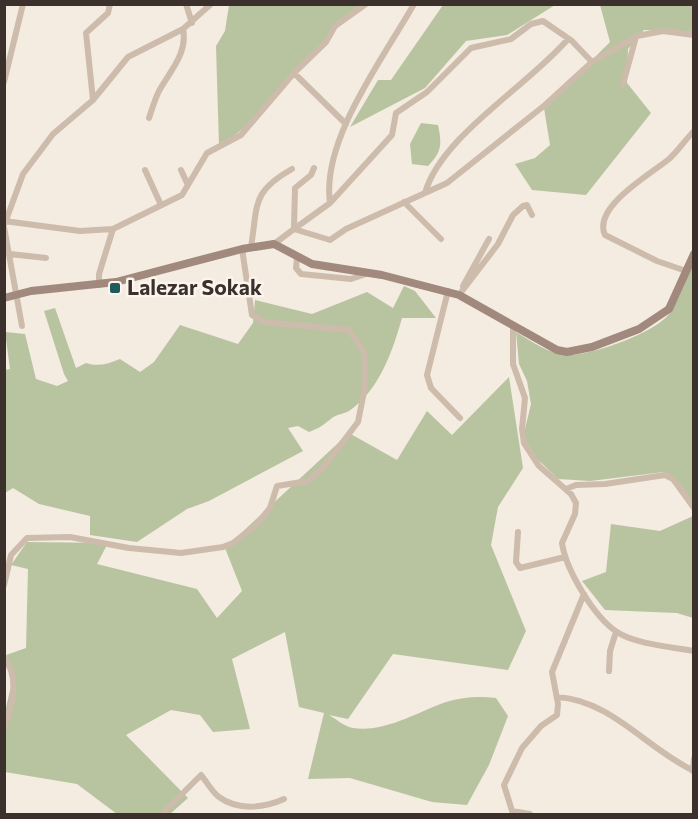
<svg xmlns="http://www.w3.org/2000/svg" width="698" height="819" font-family="Commissioner,sans-serif">
  <style>
    .green { fill: #b8c4a0 }
    .lines { fill: none; stroke-linecap: round; stroke-linejoin: round }
    .minor { stroke: #cdbbac; stroke-width: 6 }
    .secondary { stroke: #a18a7d; stroke-width: 8 }
    .poi-dot { fill: #1f5a5e; stroke: #fbf5ee; stroke-width: 2 }
    .labels { text-anchor: middle; stroke-width: 5; stroke-linejoin: round; paint-order: stroke }
    .poi-label { font-size: 21px; font-weight: bold; fill: #3b302b; stroke: #fbf5ee; text-anchor: start }
  </style>
  <rect width="100%" height="100%" fill="#f4ebe1"/>
  <path class="green" d="M229,5H364C310,45 277,111 219,146L216,46L225,31Z
    M443,5H555L507,35L466,41L425,88L350,127L378,80H391Z
    M600,5H693V32L644,30L628,49L627,83L651,113L586,195L532,190L515,164L535,158L550,145L544,108L610,42Z
    M421,123L438,125C442,144 442,152 428,166L412,164L410,144Z
    M693,264V618L677,613L605,610L582,581L606,572L611,524L660,531L693,516L690,501L664,472L590,481L558,479L528,450L524,433L531,404L527,381L519,364L516,332C531,341 549,354 567,355C590,356 655,333 669,314C679,300 686,280 693,264Z
    M404,286L415,291L436,318H402C393,350 379,391 349,411C344,414 337,414 332,418C323,425 320,428 309,432L298,426L288,428L303,451L209,501L187,509L137,542L90,535V516L39,504L13,488L5,493L4,370L10,369L5,332L25,334L36,379L57,386L68,381L64,374L44,311L55,308L76,368L86,363C98,367 108,364 120,359L140,372L154,362L180,325L238,344L253,323L255,300L312,314L367,292L393,308Z
    M509,377L523,468L498,507L491,545L526,631L508,670L393,654L348,719L329,715C336,719 345,727 353,728C385,733 417,712 446,702C463,697 478,696 496,698L508,716L489,765L467,805L432,802L350,778L308,779L324,713L299,707L285,632L232,659L250,729L213,732L200,715L171,710L126,735L188,798L170,814H117L77,784L5,772V712L14,673L6,655L26,648L28,569L11,565L27,542L108,543L97,564L197,589L217,618L242,591L225,548L349,433L397,460L427,411L452,435Z"/>
  <g class="lines">
    <path class="minor" d="M186,4L192,23
      M294,73L346,124
      M4,82L23,4
      M623,84L636,37
      M93,100L86,33L108,13L110,4
      M149,118C152,109 155,99 159,91C170,71 188,53 183,29
      M145,170L161,205
      M181,170L187,183
      M425,193C441,136 528,86 568,39
      M404,202L441,239
      M330,203L392,135L396,113L427,92L471,48L511,39L531,24L543,21L572,41L592,62
      M4,221L80,231L113,229L182,195L207,153L241,135L294,73L326,42L335,26L366,4
      M5,223L23,174L53,134L93,100L128,57L183,29L211,4
      M4,227L22,326
      M294,229L330,203C321,140 383,59 414,4
      M294,229L295,188L311,175L314,168
      M274,244L294,229L330,240L346,229L447,183L545,105L592,62L637,36L663,31L694,35
      M251,247C258,205 251,192 292,169
      M10,254L46,258
      M297,258L296,268L301,274L351,279L369,273
      M686,271L657,261L605,235C592,207 651,174 669,159C678,151 685,140 694,131
      M99,285V274L113,229
      M463,286L489,239
      M448,291L427,375L431,388L460,418
      M459,295L498,244L513,215L523,206L527,205L532,215
      M513,325V364L525,398L522,429L524,443L539,466L571,494L576,503L575,514L562,543C566,570 594,617 617,632C635,644 672,647 694,651
      M566,489L576,485L605,484L665,475L673,479L694,508
      M518,532L516,562L520,568L565,557
      M4,585L11,555L27,538L70,537L129,548L181,553L223,547L233,543L256,525L270,508L277,486L308,481L322,469L358,422L365,387L364,352L349,330L265,322L252,315L242,249
      M4,657C19,677 14,704 4,726
      M609,671L610,651L616,632
      M557,697C611,700 647,749 694,771
      M693,771L694,759
      M512,811L530,814
      M162,814L201,775C207,782 212,792 219,797C238,811 264,808 284,799
      M513,814L504,785L522,748L541,726L557,715L558,704L552,672L584,594"/>
    <path class="secondary" d="M4,298L31,291L116,282L242,249L274,244L312,264L382,275L459,295L557,350L567,352L592,347L639,329L669,309L694,254"/>
  </g>
  <rect class="poi-dot" x="109" y="282" width="12" height="12" rx="3"/>
  <g class="labels">
    <g class="poi-label">
      <text x="127" y="295">Lalezar Sokak</text>
    </g>
  </g>
  <rect width="698" height="819" fill="none" stroke="#3b302b" stroke-width="12"/>
</svg>
